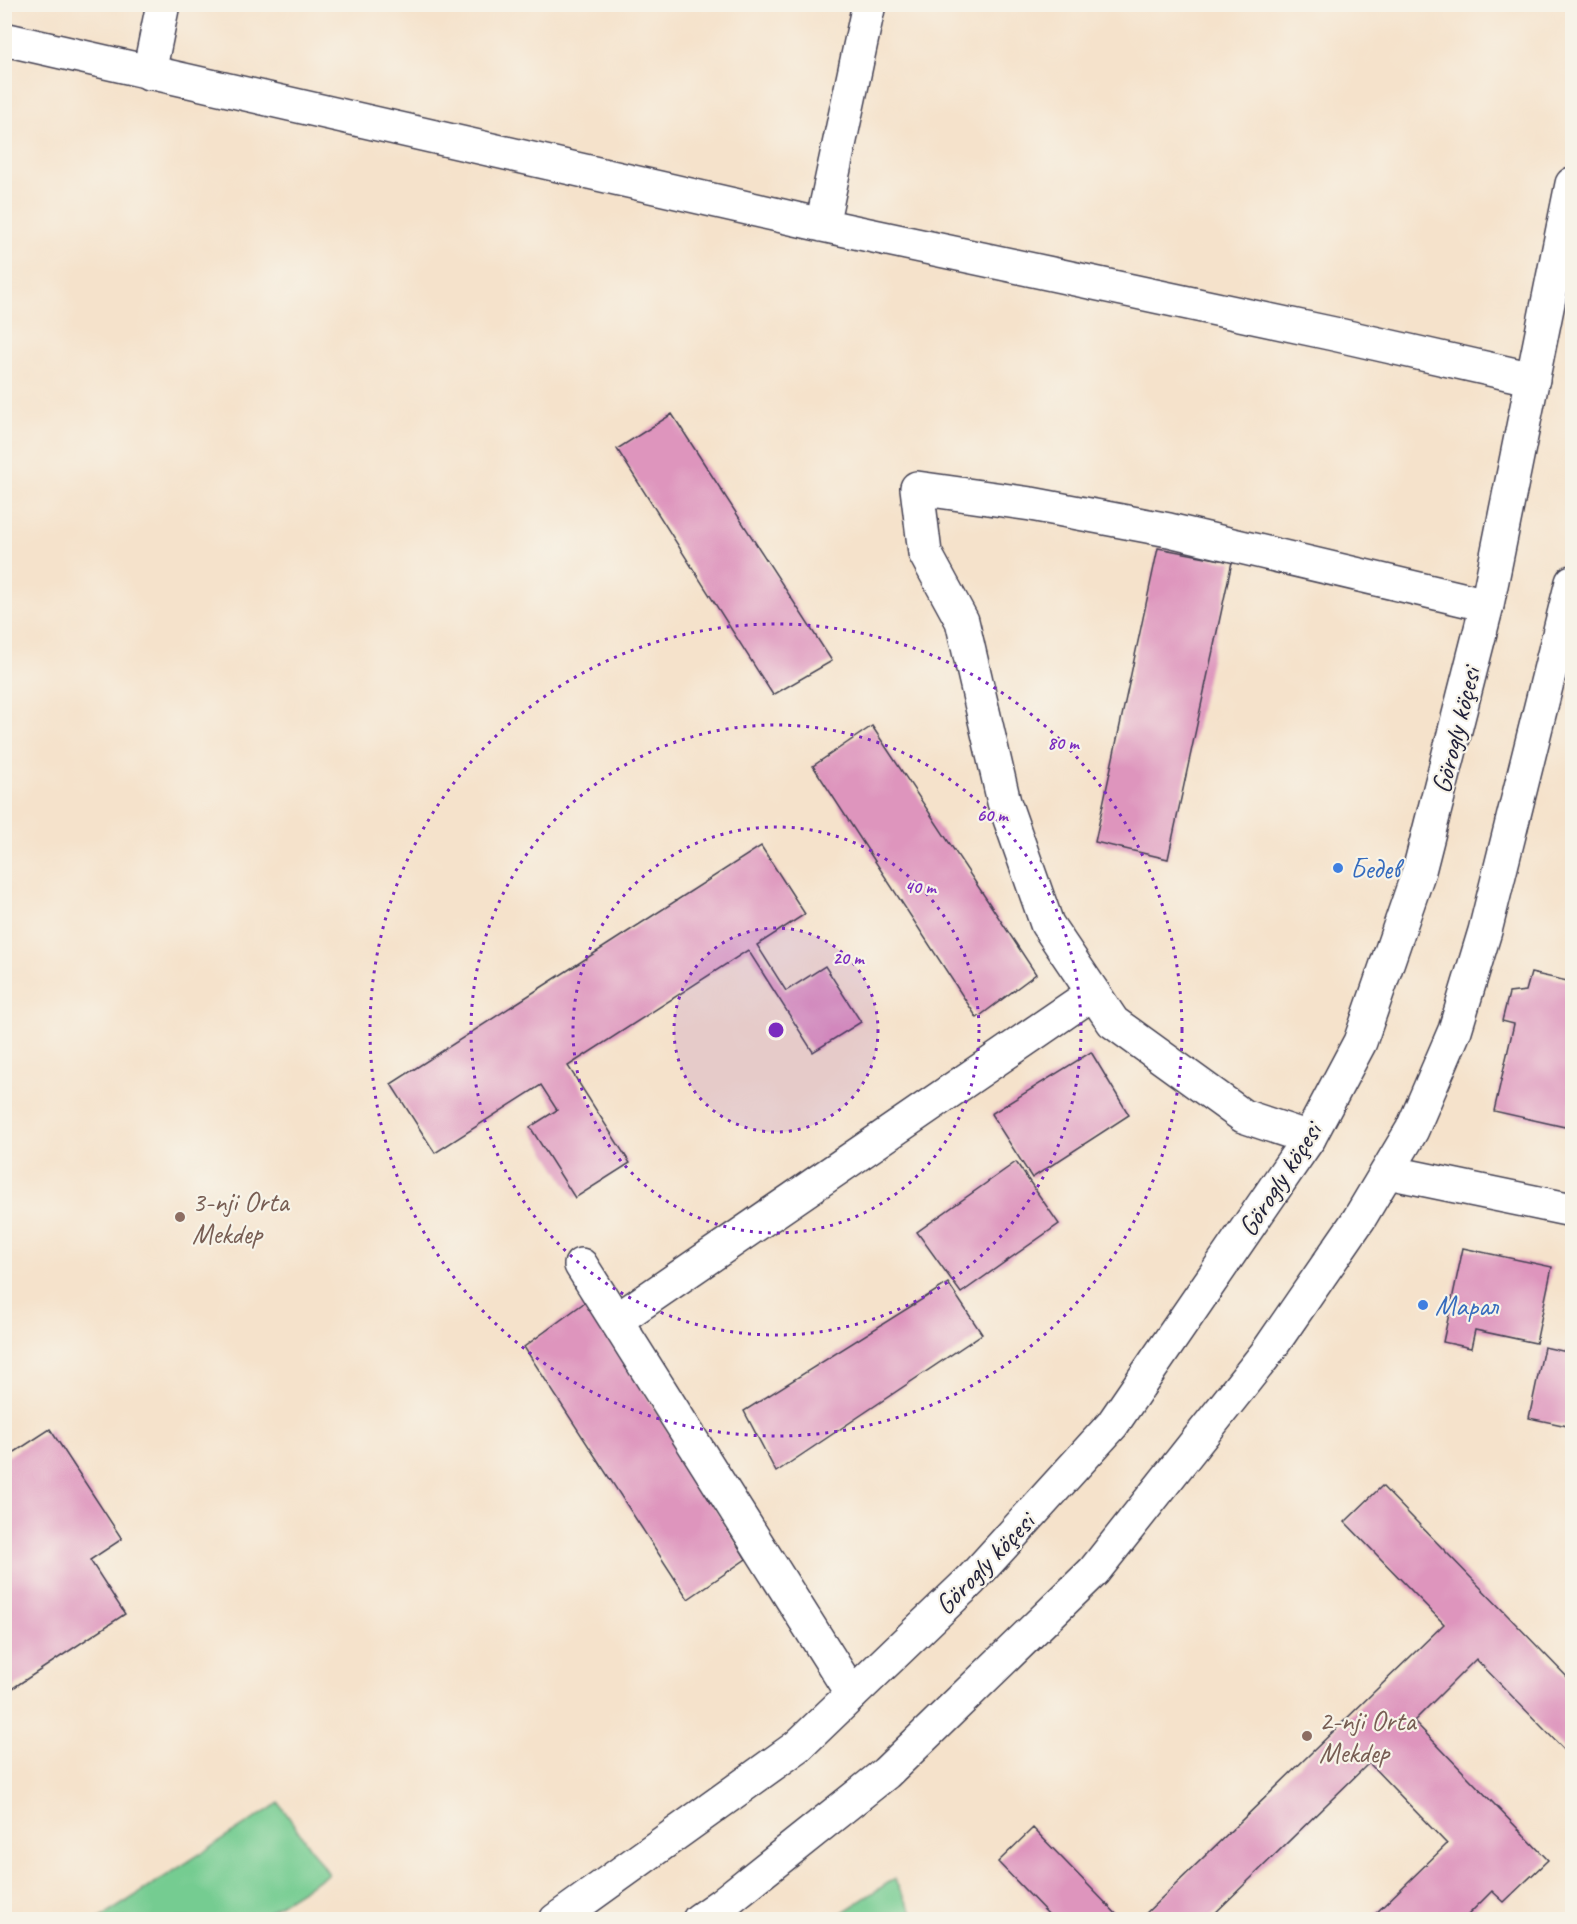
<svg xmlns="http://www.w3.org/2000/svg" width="1577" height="1924" font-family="Caveat,sans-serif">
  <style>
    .green { fill: #75cc91; stroke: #4c7766; stroke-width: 1.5 }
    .building { fill: #de95bd }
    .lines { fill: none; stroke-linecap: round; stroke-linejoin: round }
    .minor-casing { stroke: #423f51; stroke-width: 36 }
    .major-casing { stroke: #423f51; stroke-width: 36 }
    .minor { stroke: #fff; stroke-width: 33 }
    .major { stroke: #fff; stroke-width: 33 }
    .ring { fill: none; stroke: #7b2cbf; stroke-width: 3; stroke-dasharray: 3 6 }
    .shop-dot { fill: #3f7fe0; stroke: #f7f3e8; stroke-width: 2 }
    .education-dot { fill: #8d6e63; stroke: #f7f3e8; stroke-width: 2 }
    .labels { text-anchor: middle; stroke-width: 4.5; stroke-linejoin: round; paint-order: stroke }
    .street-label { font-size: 28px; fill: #22223b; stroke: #f7f3e8 }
    .shop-label { font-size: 28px; fill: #366cbe; stroke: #f7f3e8; text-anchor: start }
    .education-label { font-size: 28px; fill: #785e54; stroke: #f7f3e8; text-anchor: start }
    .centre { fill: #7b2cbf; stroke: #f7f3e8; stroke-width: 3 }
    .ring-label { font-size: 18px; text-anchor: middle; font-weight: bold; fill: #7b2cbf; stroke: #f7f3e8; stroke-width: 4.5; stroke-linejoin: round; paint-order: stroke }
  </style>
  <rect width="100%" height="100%" fill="#f7f3e8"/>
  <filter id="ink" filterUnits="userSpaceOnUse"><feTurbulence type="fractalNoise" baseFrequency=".0167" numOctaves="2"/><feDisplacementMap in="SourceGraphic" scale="12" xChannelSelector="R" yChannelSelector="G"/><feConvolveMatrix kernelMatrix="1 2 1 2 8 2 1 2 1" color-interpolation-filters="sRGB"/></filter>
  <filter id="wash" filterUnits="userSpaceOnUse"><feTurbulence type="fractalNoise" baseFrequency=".008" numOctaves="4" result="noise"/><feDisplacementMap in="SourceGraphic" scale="24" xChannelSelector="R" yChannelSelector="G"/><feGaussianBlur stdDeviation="1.35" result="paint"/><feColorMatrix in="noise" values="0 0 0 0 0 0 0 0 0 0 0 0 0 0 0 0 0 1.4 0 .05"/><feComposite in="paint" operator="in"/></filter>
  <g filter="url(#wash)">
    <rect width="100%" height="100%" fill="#f5e2cb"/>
    <path class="green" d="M279,1803L328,1874L257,1919H99Z
      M894,1879L916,1919H832Z"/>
    <g id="blocks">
      <path class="building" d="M672,414L832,661L773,695L617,449Z
        M1158,548L1232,562L1168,859L1095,842Z
        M872,726L1036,974L977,1018L813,766Z
        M761,846L805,914L757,945L786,991L825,966L861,1022L813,1052L748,950L568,1066L630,1163L575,1198L530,1127L557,1110L541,1085L435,1153L391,1084Z
        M1531,973L1572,982V1096L1565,1127L1494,1111L1514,1024L1502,1021L1509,993L1526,991Z
        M1091,1052L1129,1115L1032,1178L991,1114Z
        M1016,1162L1059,1224L961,1293L917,1232Z
        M1463,1248L1552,1267L1536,1343L1475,1330L1471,1348L1443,1342Z
        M948,1283L982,1334L776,1472L744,1411Z
        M588,1300L746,1559L688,1599L524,1347Z
        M1544,1347L1572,1353V1427L1529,1418Z
        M50,1429L122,1539L90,1560L125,1614L4,1694V1459Z
        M1382,1486L1572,1682V1758L1476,1659L1414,1721L1548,1860L1504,1902L1492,1891L1463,1920H1369L1447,1844L1369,1763L1208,1920H1139L1444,1624L1345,1522Z
        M1033,1828L1122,1920H1054L998,1862Z"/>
    </g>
  </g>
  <g filter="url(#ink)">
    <use href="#blocks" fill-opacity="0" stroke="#423f51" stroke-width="1.5"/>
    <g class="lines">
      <g class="minor-casing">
        <path id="minor" d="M4,39L822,225L1334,334L1533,379
          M149,73L163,4
          M822,225L869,4
          M1309,1138L1243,1116L1113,1022L1047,924L1004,802L962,621L925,553L917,488L1031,504L1169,530L1487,605
          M1388,1172L1572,1210
          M581,1265L852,1694
          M617,1320L1093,993"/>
      </g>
      <g class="major-casing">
        <path id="major" d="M556,1920L798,1746L971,1580L1112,1425L1309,1138L1360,1042L1419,871L1487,605L1572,184
          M699,1920L722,1904L886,1773L1094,1571L1266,1354L1359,1219L1412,1130L1455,1030L1485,931L1572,582"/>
      </g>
      <use href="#minor" class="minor"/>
      <use href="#major" class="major"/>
    </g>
  </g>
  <circle cx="776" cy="1030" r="102" fill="#7b2cbf" fill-opacity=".12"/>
  <g class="ring">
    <circle cx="776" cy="1030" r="102"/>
    <circle cx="776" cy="1030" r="203"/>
    <circle cx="776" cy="1030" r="305"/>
    <circle cx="776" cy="1030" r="406"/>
  </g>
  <g class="shop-dot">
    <circle cx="1338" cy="868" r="6"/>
    <circle cx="1423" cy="1305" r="6"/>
  </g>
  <g class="education-dot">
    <circle cx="180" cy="1217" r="6"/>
    <circle cx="1307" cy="1736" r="6"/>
  </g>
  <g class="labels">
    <g class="street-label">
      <text transform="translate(1455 730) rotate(-76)" y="10">Görogly köçesi</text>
      <text transform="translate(1279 1179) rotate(-57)" y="10">Görogly köçesi</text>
      <text transform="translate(984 1563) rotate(-46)" y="10">Görogly köçesi</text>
    </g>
    <g class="shop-label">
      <text x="1350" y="878">Бедев</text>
      <text x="1435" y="1315">Марал</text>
    </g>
    <g class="education-label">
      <text x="192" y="1211">3-nji Orta<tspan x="192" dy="32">Mekdep</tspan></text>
      <text x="1319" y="1730">2-nji Orta<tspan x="1319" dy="32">Mekdep</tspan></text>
    </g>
  </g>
  <circle cx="776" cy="1030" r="9" class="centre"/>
  <g class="ring-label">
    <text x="1063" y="749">80 m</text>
    <text x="992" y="821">60 m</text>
    <text x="920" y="893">40 m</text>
    <text x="848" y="964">20 m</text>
  </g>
  <rect width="1577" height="1924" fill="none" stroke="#f7f3e8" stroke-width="24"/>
</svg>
